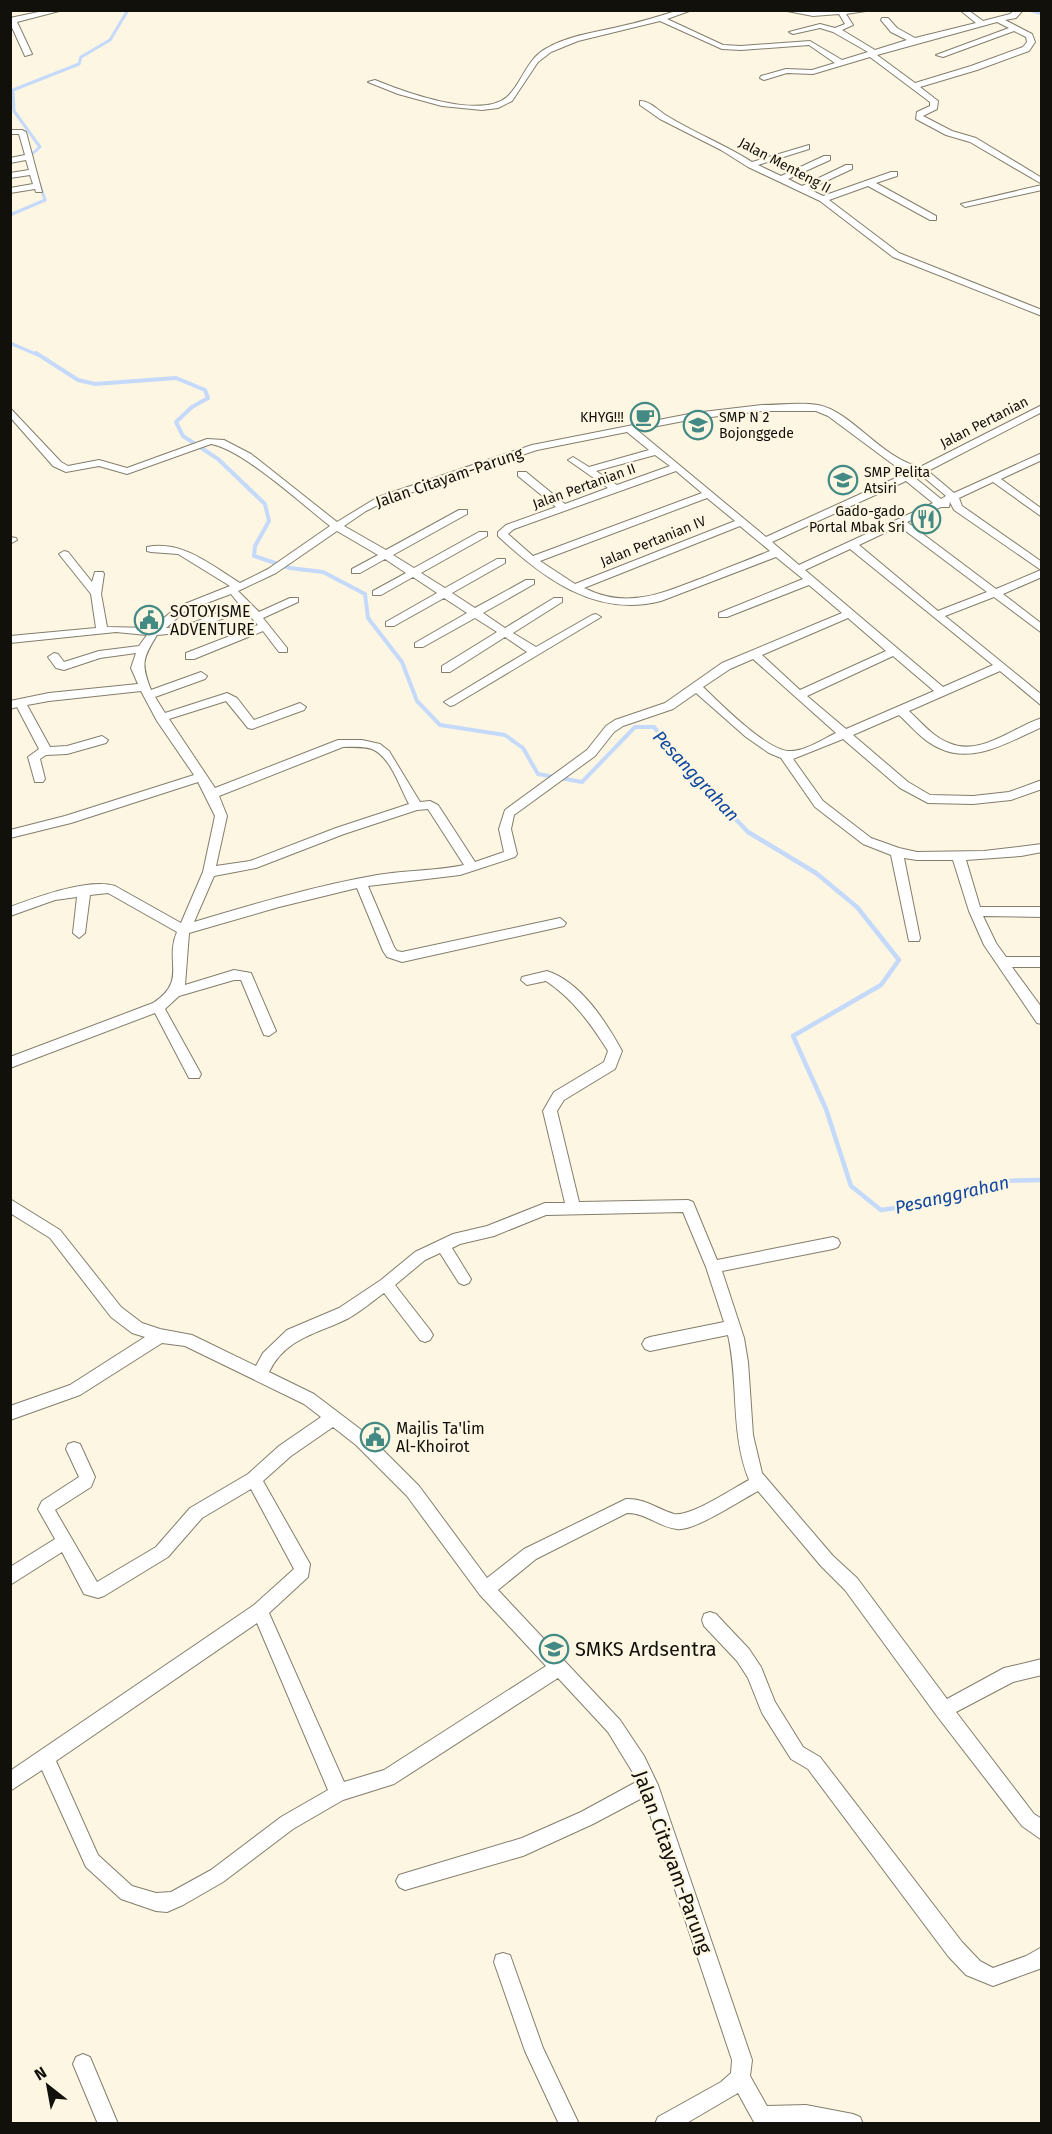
<svg xmlns="http://www.w3.org/2000/svg" width="1052" height="2134" font-family="'Fira Sans',sans-serif">
  <style>
    .lines { fill: none; stroke-linecap: round; stroke-linejoin: round }
    .stream-far2 { stroke: #c5d9fa; stroke-width: 3 }
    .stream-far1 { stroke: #c5d9fa; stroke-width: 4 }
    .stream { stroke: #c5d9fa; stroke-width: 4.5 }
    .minor-casing { stroke: #837e6c; stroke-width: 2 }
    .minor { fill: #fff; fill-rule: evenodd }
    .labels { text-anchor: middle; stroke-width: 4.5; stroke-linejoin: round; paint-order: stroke }
    .far-street-label { font-size: 14px; fill: #12100a; stroke: #fcf6e2 }
    .far-poi-label { font-size: 14px; fill: #12100a; stroke: #fcf6e2; text-anchor: end }
    .street-label { font-size: 16px; fill: #12100a; stroke: #fcf6e2 }
    .poi-label { font-size: 16px; fill: #12100a; stroke: #fcf6e2; text-anchor: start }
    .water-label { font-size: 18px; font-style: italic; fill: #1047a1; stroke: #fcf6e2 }
    .near-poi-label { font-size: 20px; fill: #12100a; stroke: #fcf6e2; text-anchor: start }
    .near-street-label { font-size: 20px; fill: #12100a; stroke: #fcf6e2 }
  </style>
  <rect width="100%" height="100%" fill="#fcf6e2"/>
  <g class="lines">
    <path class="stream-far2" d="M1029,10L1042,14
      M32,159L31,155L40,147L14,111L13,90L79,64L81,57L110,40L128,10
      M10,215L45,200L39,182
      M10,343L38,355"/>
    <path class="stream-far1" d="M36,353L78,380L95,384L176,378L205,390L208,398L192,407L176,422L183,436L218,459L265,504L269,521L255,546L254,556L290,568L323,572L365,594L368,618L402,662L417,701L440,725L505,735L523,748L538,774L582,782L635,727H654L681,761L725,808"/>
    <path class="stream" d="M724,807L748,832L816,873L857,907L899,960L881,985L793,1036L826,1109L851,1186L881,1210L932,1203L1000,1181L1042,1180"/>
    <g class="minor-casing">
      <path id="minor" d="M48,10H63L17,22L32,54L25,56L10,23V18Z
        M679,10H692L667,19L723,45L741,46L810,41L842,60L868,52L833,32L820,28L793,34L789,32L820,24L835,28L845,24L839,14L813,16L782,10H872L846,14L853,25L842,30L875,50L907,40L891,32L881,20L882,18H888L897,28L915,38L976,23L960,10H968L983,21L1010,14L1015,10H1023L1016,18L1005,20L1032,34L1035,42L1029,51L977,70L920,87L938,101L937,109L923,116L952,131L976,138L1042,178V184L970,142L946,135L916,119L917,112L930,106V102L870,57L813,74L787,73L764,80L760,78L761,76L786,69L812,70L835,63L809,45L741,50L722,49L660,21L578,41L551,52L538,62L512,101L498,108L482,110L442,106L398,94L368,82L375,80C404,92 480,120 507,97C523,82 526,59 547,48C570,35 597,32 622,26C641,22 660,16 679,10ZM997,22L1009,28L936,55L943,57L1014,31L1026,37L1027,42L1023,47L971,66L915,83L877,55Z
        M640,101C649,101 657,109 664,114C692,132 724,144 752,162L809,145V149L758,165L781,176L824,156H830V160L788,179L802,186L846,165H852V169L809,189L823,196L891,172H897V176L876,183L936,216V220H930L868,186L829,200L899,253L1042,310V316L893,257L820,201L748,167L721,150L660,119L640,105Z
        M10,130H22L26,132L42,192H36L35,189L10,193V188L33,184L30,175L10,178V173L29,170L26,160L10,163V158L25,155L19,134H10Z
        M1042,185V190L965,207L961,204Z
        M762,405C780,405 800,402 818,405C851,411 882,459 920,467L1042,405V412L928,471L954,493L1042,453V460L1001,479L1042,509V517L993,482L959,498L962,506L1042,562V577L1003,594L1042,624V633L994,597L945,616L1042,695V706L1000,671L909,711C921,722 933,737 949,743C980,757 1013,727 1042,718V727C1010,741 974,765 939,748C923,741 911,726 899,715L853,735L908,782L930,795L973,796L1009,792L1042,780V789L1011,800L973,804L928,803L900,788L843,739L793,759L823,801L871,838L899,848L917,852L984,851L1042,844V852L1021,856L966,860L980,907H1042V917L983,916L996,943L1006,957H1042V967H1012L1042,1008V1024L1037,1023L984,945L969,911L953,860H917L904,858L920,938L919,941H909L891,855L863,844L815,807L781,758L769,753L746,737L696,693L673,709L623,726L614,732L595,756L514,815L511,829L517,854L515,857L460,875L368,886L394,947L397,951L402,952L560,918L566,923L564,926L402,962L387,957L383,951L357,888L279,907L189,933L185,985L234,970L251,973L276,1031L269,1036L264,1035L241,980H234L179,996L165,1009L201,1074L199,1078H189L155,1013L10,1068V1057L153,1003C188,980 164,962 177,932L108,893L90,895L85,933L79,938L73,933L77,897L55,900L10,916V907C37,897 88,878 115,886L181,923L203,872L215,816L198,782L71,823L10,838V830L65,816L194,775L157,721L141,691L49,701L27,705L50,747L67,746L102,736L108,740L106,743L67,754L46,755L40,759L45,779L43,782H35L28,757L39,749L17,707L10,709V701L49,693L138,684L131,668L136,653L100,658L64,670L56,668L48,657L54,653L58,654L64,662L99,651L139,646L147,635L116,632L10,643V636L96,628L91,594L59,554L64,551L68,552L92,582L95,572H103L104,574L101,594L107,627L152,628L177,607L230,586L178,554L151,552L147,551V547C182,540 211,565 240,583L268,569L330,526C303,505 242,449 211,444L127,474L99,466L66,472L53,466L10,417V408L61,462L68,466L99,460L127,468L207,439L224,440L251,454L337,522L378,497L532,445L694,413ZM762,411H816L828,416L898,468L911,471L766,537L637,430L694,419ZM627,432L649,450L589,467L573,457L568,460L608,488L565,504L526,472H518V476L556,507L506,525L498,532V536C542,577 595,618 661,601L776,557L803,579L719,613V617H727L809,585L842,613L722,663L665,703L615,720L606,726L587,750L505,810L499,829L504,852L475,862L438,805L430,801L420,802L389,751L380,744L362,740H338L215,788L169,719L226,701L248,728L252,729L304,710L306,707L300,703L254,720L237,698L227,693L165,713L155,697L205,679L207,676L201,672L151,690C141,664 142,659 157,635L189,632L244,610L258,625L186,653V659H194L263,631L279,652H287V648L263,618L298,602V598H290L259,612L238,591L276,573L337,531L378,555L352,569V573H360L385,559L406,573L373,591V595H381L413,577L437,593L386,622V626H394L444,598L467,613L415,643V647H423L475,618L497,632L442,666V672H450L505,637L527,652L444,702L450,706L454,705L601,617L596,614L592,615L536,647L513,633L562,602V598H554L505,628L483,613L534,584V580H526L475,608L452,593L505,563V559H497L445,588L421,573L487,536V532H479L414,568L393,555L467,514V510H459L386,550L344,526L366,511L386,501L537,450ZM655,455L670,466L617,485L596,471ZM676,471L702,493L533,556L508,534L514,529ZM920,474L946,496L941,499L914,477ZM906,481L933,503L799,565L772,542ZM707,498L735,521L575,584L540,561ZM950,502L954,510L1041,570L996,589L907,522L941,507H949ZM740,526L770,551C748,560 726,568 705,577C662,593 628,610 584,588ZM899,526L987,592L938,611L859,545ZM850,549L993,665L943,687L805,570ZM231,594L239,604L183,627L166,628L185,611ZM848,618L886,651L800,690L762,655ZM893,656L934,691L846,729L807,696ZM753,659L836,733C823,739 804,752 789,751C767,751 720,703 703,687L730,669ZM343,747C352,747 363,746 372,749C391,757 400,788 409,804L336,828L250,861L216,866L227,816L219,796ZM428,809L464,865C436,871 406,870 377,875C315,886 254,904 194,922L214,876L256,868L344,834L417,810Z
        M10,537L16,538L17,540L10,544Z
        M547,971C581,982 606,1022 622,1051L615,1069L564,1100L557,1111L579,1202L688,1200L693,1202L717,1260L833,1237L838,1239L840,1243L838,1247L833,1249L722,1271L744,1338L748,1362L753,1435L762,1473L833,1556L857,1578L947,1699L1004,1668L1042,1659V1675L1013,1682L956,1712L1034,1814L1042,1819V1840L1022,1826L937,1716L845,1590L821,1566L758,1491C741,1500 693,1532 677,1529C659,1527 646,1513 627,1513L536,1559L498,1590L620,1720L644,1756L658,1785L752,2060L750,2076L767,2106L806,2105L853,2114L860,2117L863,2124H755L738,2093L685,2124H655L658,2117L721,2082L731,2073L732,2060L644,1797L593,1824L523,1856L405,1890L399,1887L396,1881L399,1875L522,1838L581,1812L638,1781L608,1732L558,1678L394,1784L343,1800L293,1829L223,1882L183,1905L167,1912L156,1911L121,1899L86,1867L42,1770L10,1791V1771L254,1605L294,1569L251,1489L202,1518L168,1557L104,1596L98,1598L84,1594L62,1552L10,1585V1567L55,1539L38,1509L42,1501L79,1477L66,1449L68,1444L74,1442L80,1444L95,1477L91,1487L55,1510L97,1582L156,1547L190,1508L248,1474L279,1446L321,1417L304,1404L185,1346L162,1343L80,1395L10,1420V1406L70,1385L145,1337L132,1333L111,1317L50,1238L10,1213V1199L60,1230L121,1307L142,1323L160,1329L192,1335L256,1366L263,1353L287,1330L339,1308L381,1280L415,1252L453,1234L487,1226L545,1203H565L543,1111L554,1092L604,1062L608,1051C591,1024 573,999 546,981L527,985L521,980L522,977ZM683,1212L706,1267L724,1322L650,1337L645,1339L642,1344L645,1349L650,1351L728,1335C739,1383 730,1433 749,1480C733,1488 691,1517 674,1514C657,1509 645,1498 626,1499L524,1549L487,1578L419,1486L368,1435L314,1394L269,1372C286,1337 318,1334 349,1318C361,1311 373,1301 384,1293L420,1340L425,1342L430,1340L433,1335L430,1330L395,1285L425,1260L440,1253L459,1283L464,1285L469,1283L471,1279L452,1248L460,1244L494,1236L546,1215ZM333,1427L356,1445L407,1496L480,1595L546,1666L384,1770L344,1782L269,1613L308,1577L310,1564L263,1481L291,1456ZM257,1623L328,1790L281,1817L211,1870L171,1892L156,1893L132,1886L98,1855L56,1761Z
        M710,1612L716,1614L749,1649L761,1667L775,1702L803,1747L820,1757L962,1942L980,1961L993,1968L1026,1956L1042,1947V1968L993,1986L966,1975L948,1956L808,1769L791,1759L762,1713L748,1678L737,1661L704,1626L702,1620L704,1614Z
        M503,1953L510,1955L543,2048L579,2124H559L525,2051L494,1962L496,1955Z
        M83,2054L90,2057L118,2124H98L73,2064L76,2057Z"/>
    </g>
    <use href="#minor" class="minor"/>
  </g>
  <defs>
    <g id="cafe-ring" transform="scale(1.5)"><circle r="9.5" fill="#fcf6e2" stroke="#438a84" stroke-width="1.5"/><path d="M-5.5-4.5H6V0H3Q3 3.5 0 3.5H-2.5Q-5.5 3.5-5.5 0ZM3-3.2v2h1.7v-2ZM-6 4.5H4V6H-6Z" fill="#438a84"/></g>
    <g id="school-ring" transform="scale(1.5)"><circle r="9.5" fill="#fcf6e2" stroke="#438a84" stroke-width="1.5"/><path d="M0-5L7-2L0 1L-7-2ZM-4 1L0 2.5L4 1V4Q0 6-4 4Z" fill="#438a84"/></g>
    <g id="restaurant-ring" transform="scale(1.5)"><circle r="9.5" fill="#fcf6e2" stroke="#438a84" stroke-width="1.5"/><path d="M-5-6h1v4h1v-4h1v4h1v-4h1v5L-1.5 .5V6h-2V.5L-5-1ZM5-6V6H3V1.5H1.5Q1.5-4 5-6Z" fill="#438a84"/></g>
    <g id="civic-ring" transform="scale(1.5)"><circle r="9.5" fill="#fcf6e2" stroke="#438a84" stroke-width="1.5"/><path d="M-.6-6.5H3V-4.5H.6V-3L4-1V1h2V6H-6V1h2V-1L-.6-3ZM-1.2 2.5V6h2.4V2.5Z" fill="#438a84"/></g>
  </defs>
  <g fill-rule="evenodd">
    <use href="#cafe-ring" x="645" y="417"/>
    <use href="#school-ring" x="698" y="425"/>
    <use href="#school-ring" x="843" y="480"/>
    <use href="#restaurant-ring" x="926" y="519"/>
    <use href="#civic-ring" x="149" y="620"/>
    <use href="#civic-ring" x="375" y="1437"/>
    <use href="#school-ring" x="554" y="1649"/>
  </g>
  <g class="labels">
    <g class="far-street-label">
      <text transform="translate(785 165) rotate(28)" y="5">Jalan Menteng II</text>
      <text transform="translate(984 422) rotate(-27)" y="5">Jalan Pertanian</text>
      <text transform="translate(584 486) rotate(-20)" y="5">Jalan Pertanian II</text>
      <text transform="translate(653 541) rotate(-22)" y="5">Jalan Pertanian IV</text>
    </g>
    <g class="far-poi-label">
      <text x="624" y="422">KHYG!!!</text>
      <text x="719" y="422" text-anchor="start">SMP N 2<tspan x="719" dy="16">Bojonggede</tspan></text>
      <text x="864" y="477" text-anchor="start">SMP Pelita<tspan x="864" dy="16">Atsiri</tspan></text>
      <text x="905" y="516">Gado-gado<tspan x="905" dy="16">Portal Mbak Sri</tspan></text>
    </g>
    <g class="street-label">
      <text transform="translate(449 477) rotate(-19)" y="6">Jalan Citayam-Parung</text>
    </g>
    <g class="poi-label">
      <text x="170" y="617">SOTOYISME<tspan x="170" dy="18">ADVENTURE</tspan></text>
      <text x="396" y="1434">Majlis Ta'lim<tspan x="396" dy="18">Al-Khoirot</tspan></text>
    </g>
    <g class="water-label">
      <text transform="translate(696 776) rotate(47)" y="6">Pesanggrahan</text>
      <text transform="translate(952 1195) rotate(-13)" y="6">Pesanggrahan</text>
    </g>
    <g class="near-poi-label">
      <text x="575" y="1656">SMKS Ardsentra</text>
    </g>
    <g class="near-street-label">
      <text transform="translate(673 1862) rotate(70)" y="7">Jalan Citayam-Parung</text>
    </g>
  </g>
  <rect width="1052" height="2134" fill="none" stroke="#12100a" stroke-width="24"/>
  <g transform="translate(48 2086) rotate(329)" stroke="#fcf6e2" stroke-width="4.5" paint-order="stroke">
  <path d="M0-4.5L10 22L0 15L-10 22Z" fill="#12100a"/>
  <text y="-9" font-size="16" font-weight="bold" text-anchor="middle" fill="#12100a">N</text>
  </g>
</svg>
